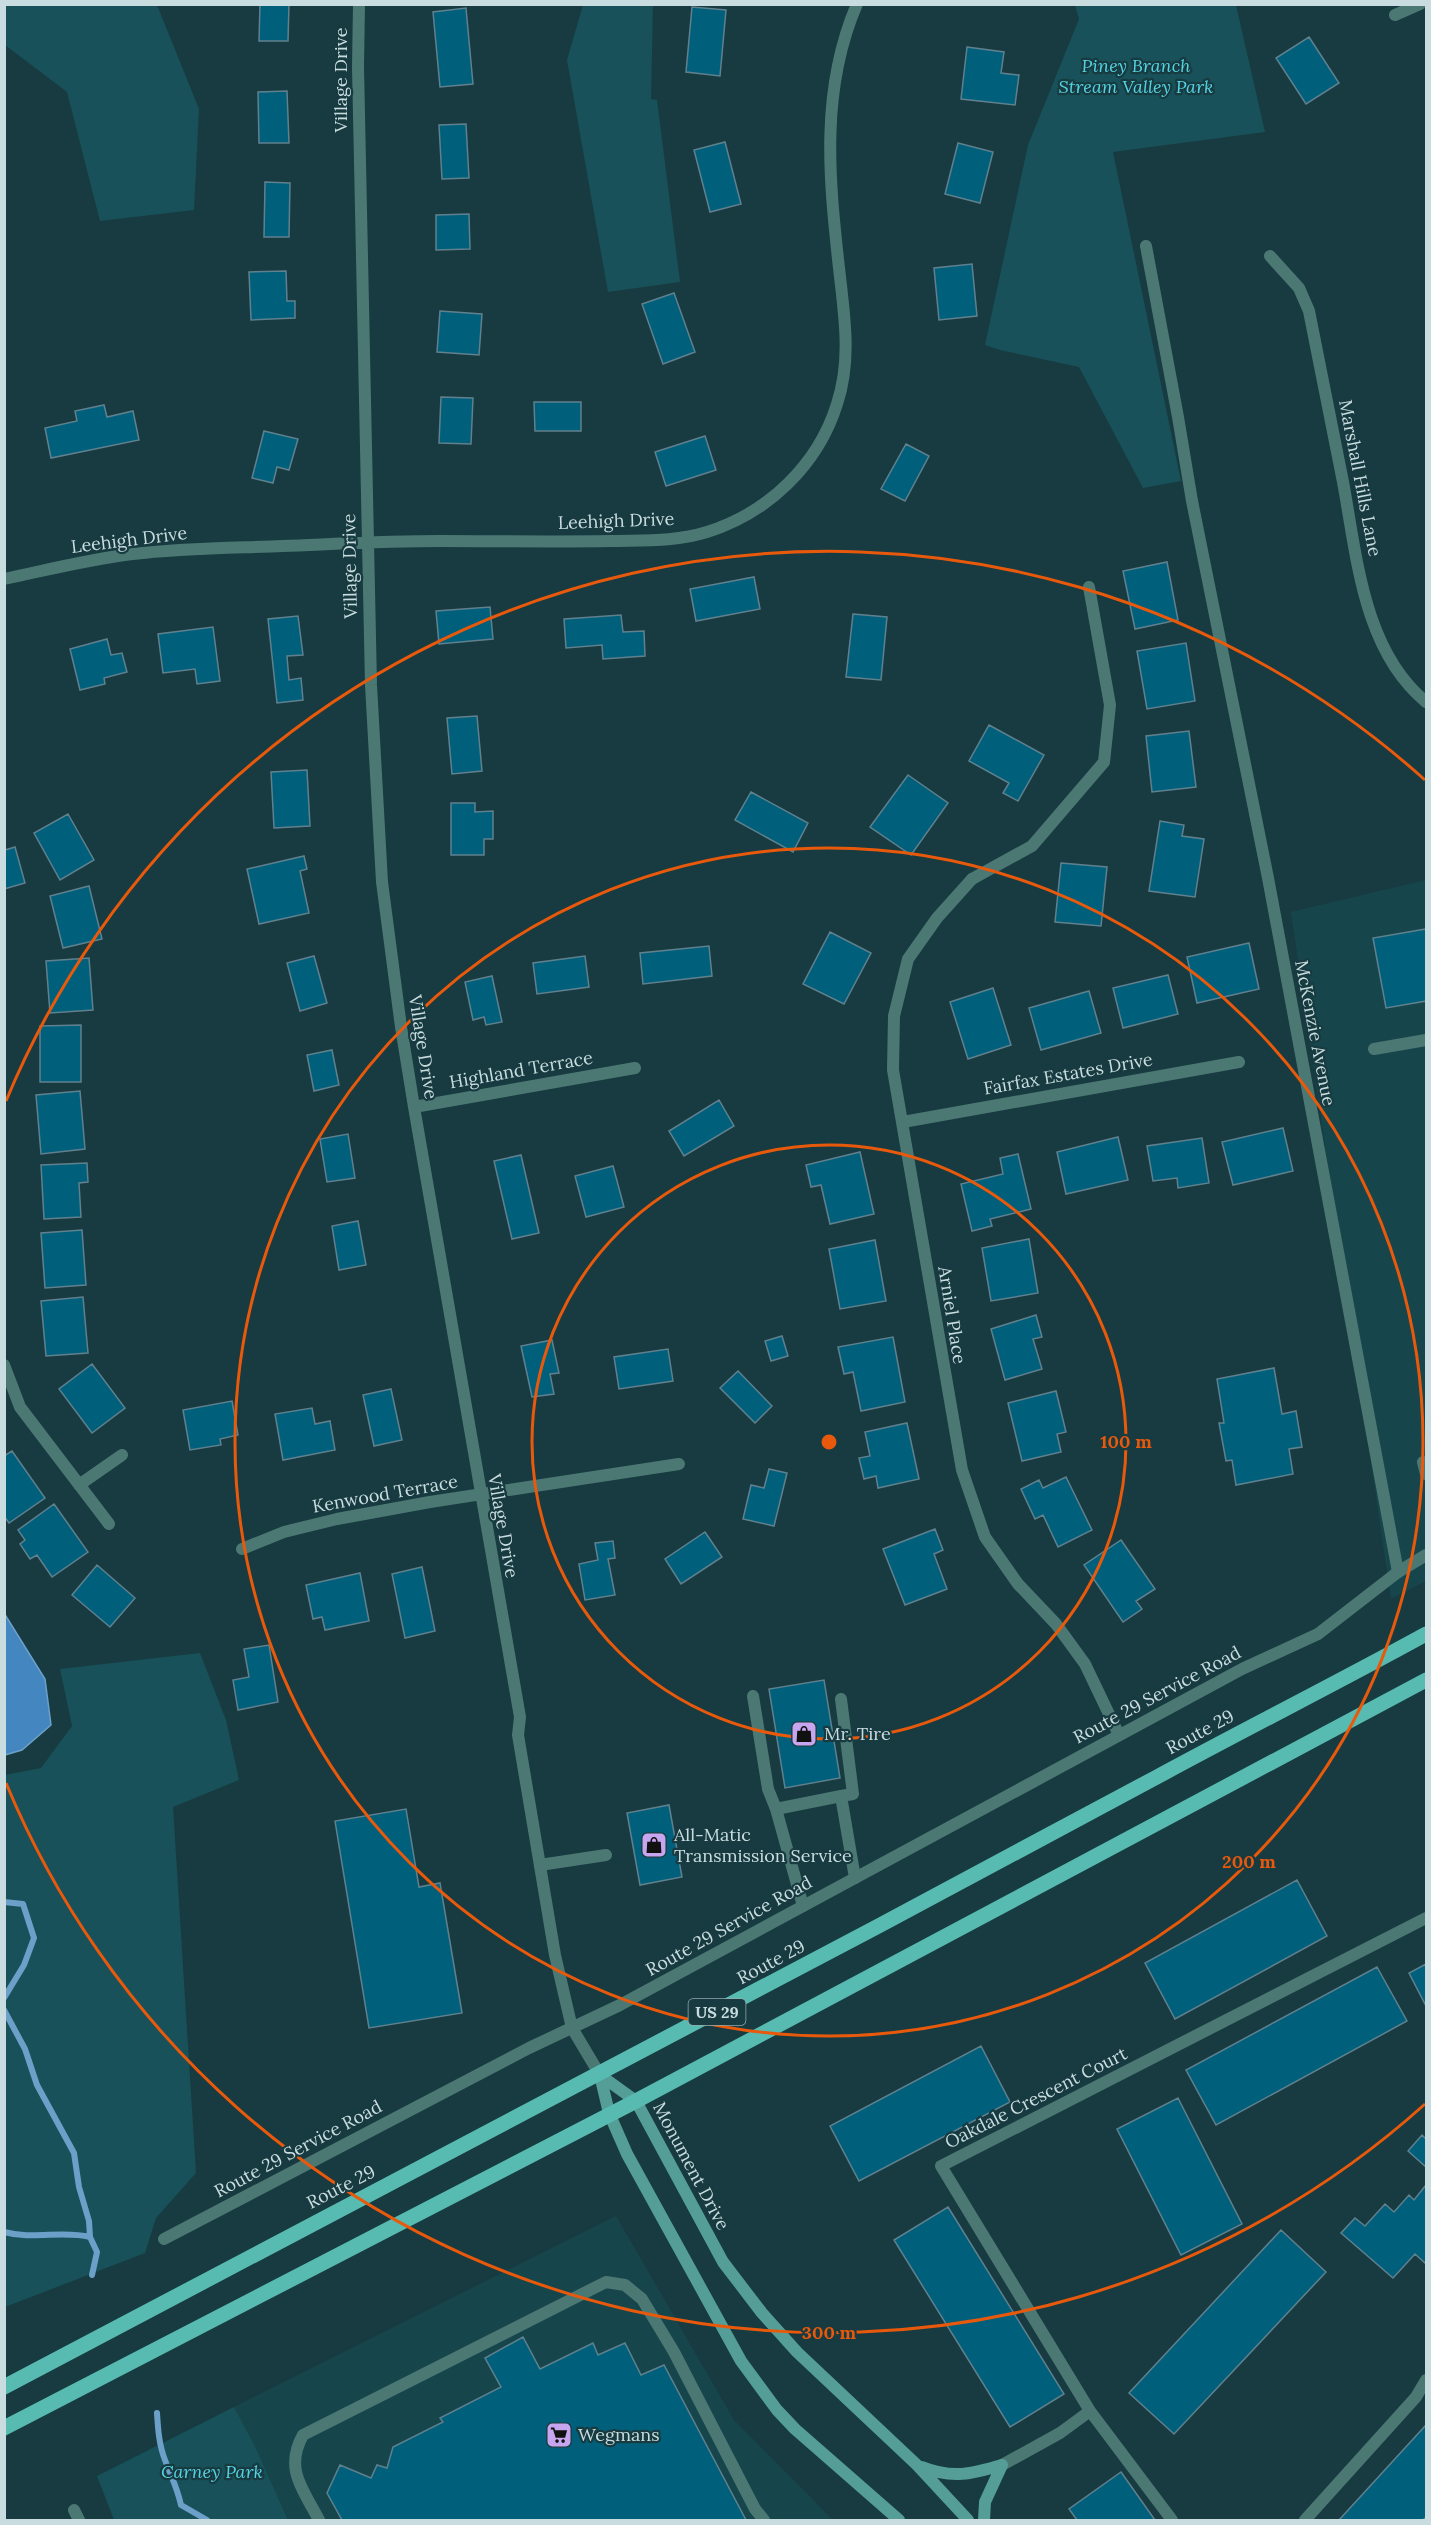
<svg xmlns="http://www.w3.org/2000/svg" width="1431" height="2525" font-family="Lora,serif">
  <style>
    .built { fill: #16464c }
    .green { fill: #185159 }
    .water { fill: #4487c0; stroke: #6ca0c9; stroke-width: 1.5 }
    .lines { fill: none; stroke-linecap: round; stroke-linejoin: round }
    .stream { stroke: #6ca0c9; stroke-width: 6 }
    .building { fill: #00607c; stroke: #60808e; stroke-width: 1.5 }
    .service { stroke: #4c7874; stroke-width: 12 }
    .minor { stroke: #4c7874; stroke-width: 12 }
    .secondary { stroke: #549e97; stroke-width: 12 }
    .primary { stroke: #58bbb1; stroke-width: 15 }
    .ring { fill: none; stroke: #e8590c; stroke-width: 3 }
    .labels { text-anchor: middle; stroke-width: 4.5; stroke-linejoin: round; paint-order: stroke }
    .shield { fill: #173b40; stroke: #94acaf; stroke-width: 1.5 }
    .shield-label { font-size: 16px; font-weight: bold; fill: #c9dcdf }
    .park-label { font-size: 18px; font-style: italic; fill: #55d3e3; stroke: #173b40 }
    .street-label { font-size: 18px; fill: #c9dcdf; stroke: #173b40 }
    .poi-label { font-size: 18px; fill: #c9dcdf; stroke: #173b40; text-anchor: start }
    .centre { fill: #e8590c; stroke: #173b40; stroke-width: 3 }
    .ring-label { font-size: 18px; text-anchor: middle; font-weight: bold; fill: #e8590c; stroke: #173b40; stroke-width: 4.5; stroke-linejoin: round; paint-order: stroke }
  </style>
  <rect width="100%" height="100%" fill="#173b40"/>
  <path class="built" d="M1426,880V1581L1391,1599L1291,912Z
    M616,2216L734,2420L833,2520H288L254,2444L234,2407Z"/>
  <path class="green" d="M4,5H157L199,109L194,210L100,221L67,92L5,45Z
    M583,5H653L651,99L657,100L680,282L608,292L567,60Z
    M1075,5H1236L1265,132L1113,152L1181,481L1143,488L1079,367L1000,350L985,345L1028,145L1079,19Z
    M200,1653L226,1720L239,1780L173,1807L196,2173L156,2218L145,2253L5,2307V1775L41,1768L72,1726L60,1669Z
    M234,2407L254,2444L288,2520H114L97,2476Z"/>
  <path class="water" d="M4,1613L45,1679L51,1725L22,1750L5,1755Z"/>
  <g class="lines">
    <path class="stream" d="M4,1902L23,1904L34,1938L24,1965L4,1998
      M4,2010L25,2049L37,2085L74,2153L79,2187L89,2221L90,2237
      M4,2232C33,2240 62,2230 90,2237L97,2252L92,2275
      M157,2413C158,2429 159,2445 165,2460C171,2476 177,2487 181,2505L207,2520"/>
  </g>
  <path class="building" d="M260,4H289L288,41H259Z
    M692,7L726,10L720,76L686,72Z
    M466,8L473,84L440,87L433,12Z
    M1309,37L1339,83L1306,104L1276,58Z
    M967,47L1004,52L1001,73L1019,75L1015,105L961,99Z
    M287,91L289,143H259L258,92Z
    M466,124L469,178L442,179L439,125Z
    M725,142L741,204L710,212L694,150Z
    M958,143L993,152L980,203L945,194Z
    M265,182L290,183L289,237H264Z
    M469,214L470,249L436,250V215Z
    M972,264L977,316L939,320L934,268Z
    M286,271L287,301H295V318L251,320L249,272Z
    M674,293L695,352L663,364L642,304Z
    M440,311L482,314L479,355L437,352Z
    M441,397L473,398L471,444L439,443Z
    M534,402H581V431H535Z
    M104,405L107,417L133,411L139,440L51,458L45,428L77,421L75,411Z
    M264,431L298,439L289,470L277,467L273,483L252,478Z
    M705,436L716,470L666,486L655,452Z
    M906,444L929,456L905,501L881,489Z
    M1167,562L1178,620L1135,629L1123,571Z
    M754,577L760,609L696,621L690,589Z
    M490,607L493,639L439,644L436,611Z
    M853,614L887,617L881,680L846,677Z
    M621,615L623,632L644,631L645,656L603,659L602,645L566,648L564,619Z
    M298,616L303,655L287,656L289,680L301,678L303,700L277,703L268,619Z
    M213,627L220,681L197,684L195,669L163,673L158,634Z
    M107,639L111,655L122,653L127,672L104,678L105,684L80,690L70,649Z
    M1186,643L1195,701L1147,709L1137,651Z
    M477,716L482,771L452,774L447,718Z
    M989,725L1044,755L1018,801L1003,793L1009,783L969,761Z
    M1189,731L1196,787L1152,792L1146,736Z
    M307,770L310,826L274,828L271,772Z
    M908,775L948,803L911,855L870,827Z
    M751,792L808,823L793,852L735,820Z
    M451,803H475V812L493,811V839H484V855H451Z
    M68,814L94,860L60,880L34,833Z
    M1160,821L1184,825L1182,836L1204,839L1195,897L1149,891Z
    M4,847L5,850L15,847L25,883L4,889Z
    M304,856L307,869L300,871L309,913L259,924L247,869Z
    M1061,863L1107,867L1101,926L1055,922Z
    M89,886L102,939L63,948L50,896Z
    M1426,929V1001L1386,1008L1373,938Z
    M830,932L871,953L844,1004L803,984Z
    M1249,943L1259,989L1197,1003L1187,957Z
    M709,946L712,976L643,984L640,953Z
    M314,956L327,1003L300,1011L287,963Z
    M585,956L589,987L537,994L533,963Z
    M89,958L93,1010L50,1013L46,961Z
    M1168,975L1178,1014L1123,1028L1113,988Z
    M492,976L502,1022L486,1025L484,1017L473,1020L465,982Z
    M993,988L1011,1045L968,1059L950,1002Z
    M1089,991L1101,1033L1041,1050L1029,1008Z
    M81,1025V1082H40V1026Z
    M332,1050L339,1085L314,1091L307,1055Z
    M80,1091L85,1149L41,1154L36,1095Z
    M719,1100L734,1126L684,1156L669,1131Z
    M1283,1128L1293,1171L1233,1185L1222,1142Z
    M348,1134L355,1178L327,1182L320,1139Z
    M1118,1137L1128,1180L1066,1194L1057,1152Z
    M1202,1138L1209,1183L1178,1188L1177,1178L1153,1181L1147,1146Z
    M860,1152L874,1214L830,1224L821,1185L811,1187L806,1165Z
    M1018,1154L1031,1209L990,1219L992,1226L972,1231L961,1184L1003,1174L1000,1158Z
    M521,1155L539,1233L512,1239L494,1161Z
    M87,1163L88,1182L79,1183L81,1217L44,1219L41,1165Z
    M613,1166L624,1207L586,1217L575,1176Z
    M358,1221L366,1265L339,1270L332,1226Z
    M82,1230L86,1285L45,1288L41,1233Z
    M1029,1239L1038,1293L991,1301L982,1248Z
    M875,1240L886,1301L840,1309L829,1249Z
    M83,1297L88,1353L46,1356L41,1301Z
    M1036,1315L1042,1337L1033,1339L1042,1369L1005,1380L991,1329Z
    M782,1336L788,1356L771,1361L765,1341Z
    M893,1337L905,1402L861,1411L853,1372L844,1374L838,1347Z
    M552,1340L559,1373L550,1374L554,1394L532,1397L521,1346Z
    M668,1349L673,1381L619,1389L614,1357Z
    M92,1364L125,1408L92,1433L59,1389Z
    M1274,1368L1282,1414L1296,1411L1302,1447L1289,1449L1293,1474L1236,1485L1232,1460L1226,1461L1219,1423H1224L1217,1379Z
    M738,1371L772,1406L755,1423L720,1388Z
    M391,1389L402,1440L374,1446L363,1395Z
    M1056,1391L1066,1432L1057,1434L1061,1452L1022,1461L1008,1403Z
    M232,1401L238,1435L220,1439L221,1445L190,1450L183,1410Z
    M312,1408L315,1424L330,1421L335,1450L283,1460L275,1414Z
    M907,1423L919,1479L878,1488L876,1476L864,1479L859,1458L870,1456L865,1432Z
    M12,1451L45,1498L9,1523L4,1516V1456Z
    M769,1469L787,1473L774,1526L743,1519L751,1485L764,1488Z
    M1066,1477L1092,1530L1058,1547L1043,1515L1035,1519L1021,1489L1039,1480L1043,1488Z
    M54,1504L88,1552L52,1577L37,1555L30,1559L20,1544L25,1540L18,1530Z
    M935,1529L943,1550L934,1554L947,1589L905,1605L883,1549Z
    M705,1532L722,1557L681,1584L665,1559Z
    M1121,1540L1155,1589L1136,1601L1142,1609L1123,1622L1084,1565Z
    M613,1541L615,1558L608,1559L615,1595L585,1600L579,1564L598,1560L595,1543Z
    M97,1565L135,1598L110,1627L72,1595Z
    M422,1567L435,1631L405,1638L392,1574Z
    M360,1573L369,1621L325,1630L322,1617L313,1619L306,1585Z
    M269,1645L278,1702L238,1710L233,1680L249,1677L244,1649Z
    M824,1680L840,1778L785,1788L769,1689Z
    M669,1805L682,1877L640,1885L627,1813Z
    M406,1809L419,1887L440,1883L462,2013L369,2028L335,1821Z
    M1297,1880L1327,1936L1175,2019L1145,1963Z
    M1426,1964V2006L1409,1973Z
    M1377,1967L1407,2021L1216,2125L1186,2070Z
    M981,2046L1010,2102L859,2181L830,2126Z
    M1178,2098L1242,2224L1181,2255L1117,2129Z
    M1422,2135L1426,2139V2167L1408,2151Z
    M1426,2185V2261L1425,2263L1415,2254L1393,2278L1341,2233L1355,2218L1365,2226L1385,2204L1394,2212L1409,2195L1414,2200Z
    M948,2207L1064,2394L1010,2427L894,2240Z
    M1281,2230L1326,2272L1174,2434L1129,2393Z
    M523,2337L540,2369L593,2343L598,2355L625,2343L641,2375L664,2365L746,2520H342L327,2493L340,2465L371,2478L377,2465L387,2468L393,2447L443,2422L440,2418L501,2387L485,2358Z
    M1426,2425V2517L1423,2520H1339Z
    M1121,2472L1155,2520H1077L1069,2509Z"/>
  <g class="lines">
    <path class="service" d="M1395,15L1420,4
      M1146,246L1178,417L1192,501L1268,878L1398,1572
      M972,879L1032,846L1104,762L1110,705L1089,587
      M1374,1049L1426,1040
      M1423,1462L1426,1474
      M753,1696L768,1789L776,1809L803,1906
      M841,1699L853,1794L841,1796L855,1878
      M776,1809L841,1796
      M540,1865L606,1855
      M1002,2465L1060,2433L1090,2411
      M319,2520C303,2489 284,2469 303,2435L606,2282L625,2285L642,2299L674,2352L755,2509L764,2520
      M1172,2520L1090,2411L941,2166L1426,1918
      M1305,2520L1416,2397L1426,2380"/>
    <path class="minor" d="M359,4L358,67L371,685L382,882L401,1027L414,1107L520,1717L518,1735L555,1955L572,2028L600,2075
      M1270,256L1299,288L1309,311C1320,368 1332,425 1343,482C1357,557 1363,650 1426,702
      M4,579C47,570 90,559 133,554C183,548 233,548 283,546C335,544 388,541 440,541C497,541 553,542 610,541C643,540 675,542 707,532C768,513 818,465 837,404C852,359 844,314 839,268C829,178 820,90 857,4
      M972,879L937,918L908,959L894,1016L893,1070L962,1470L985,1537L1018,1584L1056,1624L1085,1664L1119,1735
      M414,1107L635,1068
      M903,1122L1239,1062
      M4,1365L20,1407L109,1524
      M79,1485L122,1455
      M242,1549L284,1532L337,1519L430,1502L679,1464
      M164,2239L529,2048L620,2005L1242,1669L1318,1634L1398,1572L1426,1555
      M74,2510L79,2520"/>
    <path class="secondary" d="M600,2075L636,2101L723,2262L762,2313L797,2352L917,2465L968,2520
      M600,2075L609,2113L627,2154L741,2361L777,2410L795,2429L899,2520
      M922,2467C952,2479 972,2474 1002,2465
      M984,2520L985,2502L1002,2465"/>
    <path class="primary" d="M4,2387C388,2184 773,1984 1155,1778C1245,1729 1337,1683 1426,1634
      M4,2428L636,2101L1426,1680"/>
  </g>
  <g class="ring">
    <circle cx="829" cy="1442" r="297"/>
    <circle cx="829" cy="1442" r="594"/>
    <path d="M1425 2104A891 891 0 0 1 6 1783M6 1101A891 891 0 0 1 1425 780"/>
  </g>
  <defs>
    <g id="shop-square" transform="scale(1.35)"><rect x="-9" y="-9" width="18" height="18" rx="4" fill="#c8a5ef" stroke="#173b40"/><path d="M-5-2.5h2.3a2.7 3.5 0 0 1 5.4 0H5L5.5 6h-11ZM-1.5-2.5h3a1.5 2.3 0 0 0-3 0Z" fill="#111"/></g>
    <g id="supermarket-square" transform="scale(1.35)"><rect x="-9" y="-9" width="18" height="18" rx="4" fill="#c8a5ef" stroke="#173b40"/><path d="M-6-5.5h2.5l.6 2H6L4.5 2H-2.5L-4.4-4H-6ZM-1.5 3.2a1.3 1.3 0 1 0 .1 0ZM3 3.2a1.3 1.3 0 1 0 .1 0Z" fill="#111"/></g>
  </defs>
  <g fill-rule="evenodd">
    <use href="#shop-square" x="804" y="1734"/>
    <use href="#shop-square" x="654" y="1845"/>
    <use href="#supermarket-square" x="559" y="2435"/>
  </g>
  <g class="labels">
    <rect class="shield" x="688.5" y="1999" width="57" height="26" rx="4.5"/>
    <g class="shield-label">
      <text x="717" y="2018">US 29</text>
    </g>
    <g class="park-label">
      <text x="1136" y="72">Piney Branch<tspan x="1136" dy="21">Stream Valley Park</tspan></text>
      <text x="212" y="2478">Carney Park</text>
    </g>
    <g class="street-label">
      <text transform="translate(341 80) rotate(-90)" y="6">Village Drive</text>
      <text transform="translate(1360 478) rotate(79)" y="6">Marshall Hills Lane</text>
      <text transform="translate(616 521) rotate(-2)" y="6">Leehigh Drive</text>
      <text transform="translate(129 540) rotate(-7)" y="6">Leehigh Drive</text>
      <text transform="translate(350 566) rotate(-91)" y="6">Village Drive</text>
      <text transform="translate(1315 1033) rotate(79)" y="6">McKenzie Avenue</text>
      <text transform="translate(423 1047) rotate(81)" y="6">Village Drive</text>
      <text transform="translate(521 1070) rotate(-10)" y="6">Highland Terrace</text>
      <text transform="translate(1068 1074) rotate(-10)" y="6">Fairfax Estates Drive</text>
      <text transform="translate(952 1315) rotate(81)" y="6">Arniel Place</text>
      <text transform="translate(385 1494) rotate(-10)" y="6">Kenwood Terrace</text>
      <text transform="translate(503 1526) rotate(80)" y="6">Village Drive</text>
      <text transform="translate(1157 1695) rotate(-28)" y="6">Route 29 Service Road</text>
      <text transform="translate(1200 1732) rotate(-28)" y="6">Route 29</text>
      <text transform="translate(729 1926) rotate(-29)" y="6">Route 29 Service Road</text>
      <text transform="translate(771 1962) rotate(-28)" y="6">Route 29</text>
      <text transform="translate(1036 2098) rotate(-27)" y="6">Oakdale Crescent Court</text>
      <text transform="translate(298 2149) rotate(-28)" y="6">Route 29 Service Road</text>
      <text transform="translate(691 2166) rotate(62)" y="6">Monument Drive</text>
      <text transform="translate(341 2187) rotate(-27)" y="6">Route 29</text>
    </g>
    <g class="poi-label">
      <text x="824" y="1740">Mr. Tire</text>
      <text x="674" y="1841">All-Matic<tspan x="674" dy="21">Transmission Service</tspan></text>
      <text x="578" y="2441">Wegmans</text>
    </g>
  </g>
  <circle cx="829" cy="1442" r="9" class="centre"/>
  <g class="ring-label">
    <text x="1126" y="1448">100 m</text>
    <text x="1249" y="1868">200 m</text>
    <text x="829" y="2339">300 m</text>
  </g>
  <rect width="1431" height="2525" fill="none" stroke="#c9dcdf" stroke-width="12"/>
</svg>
